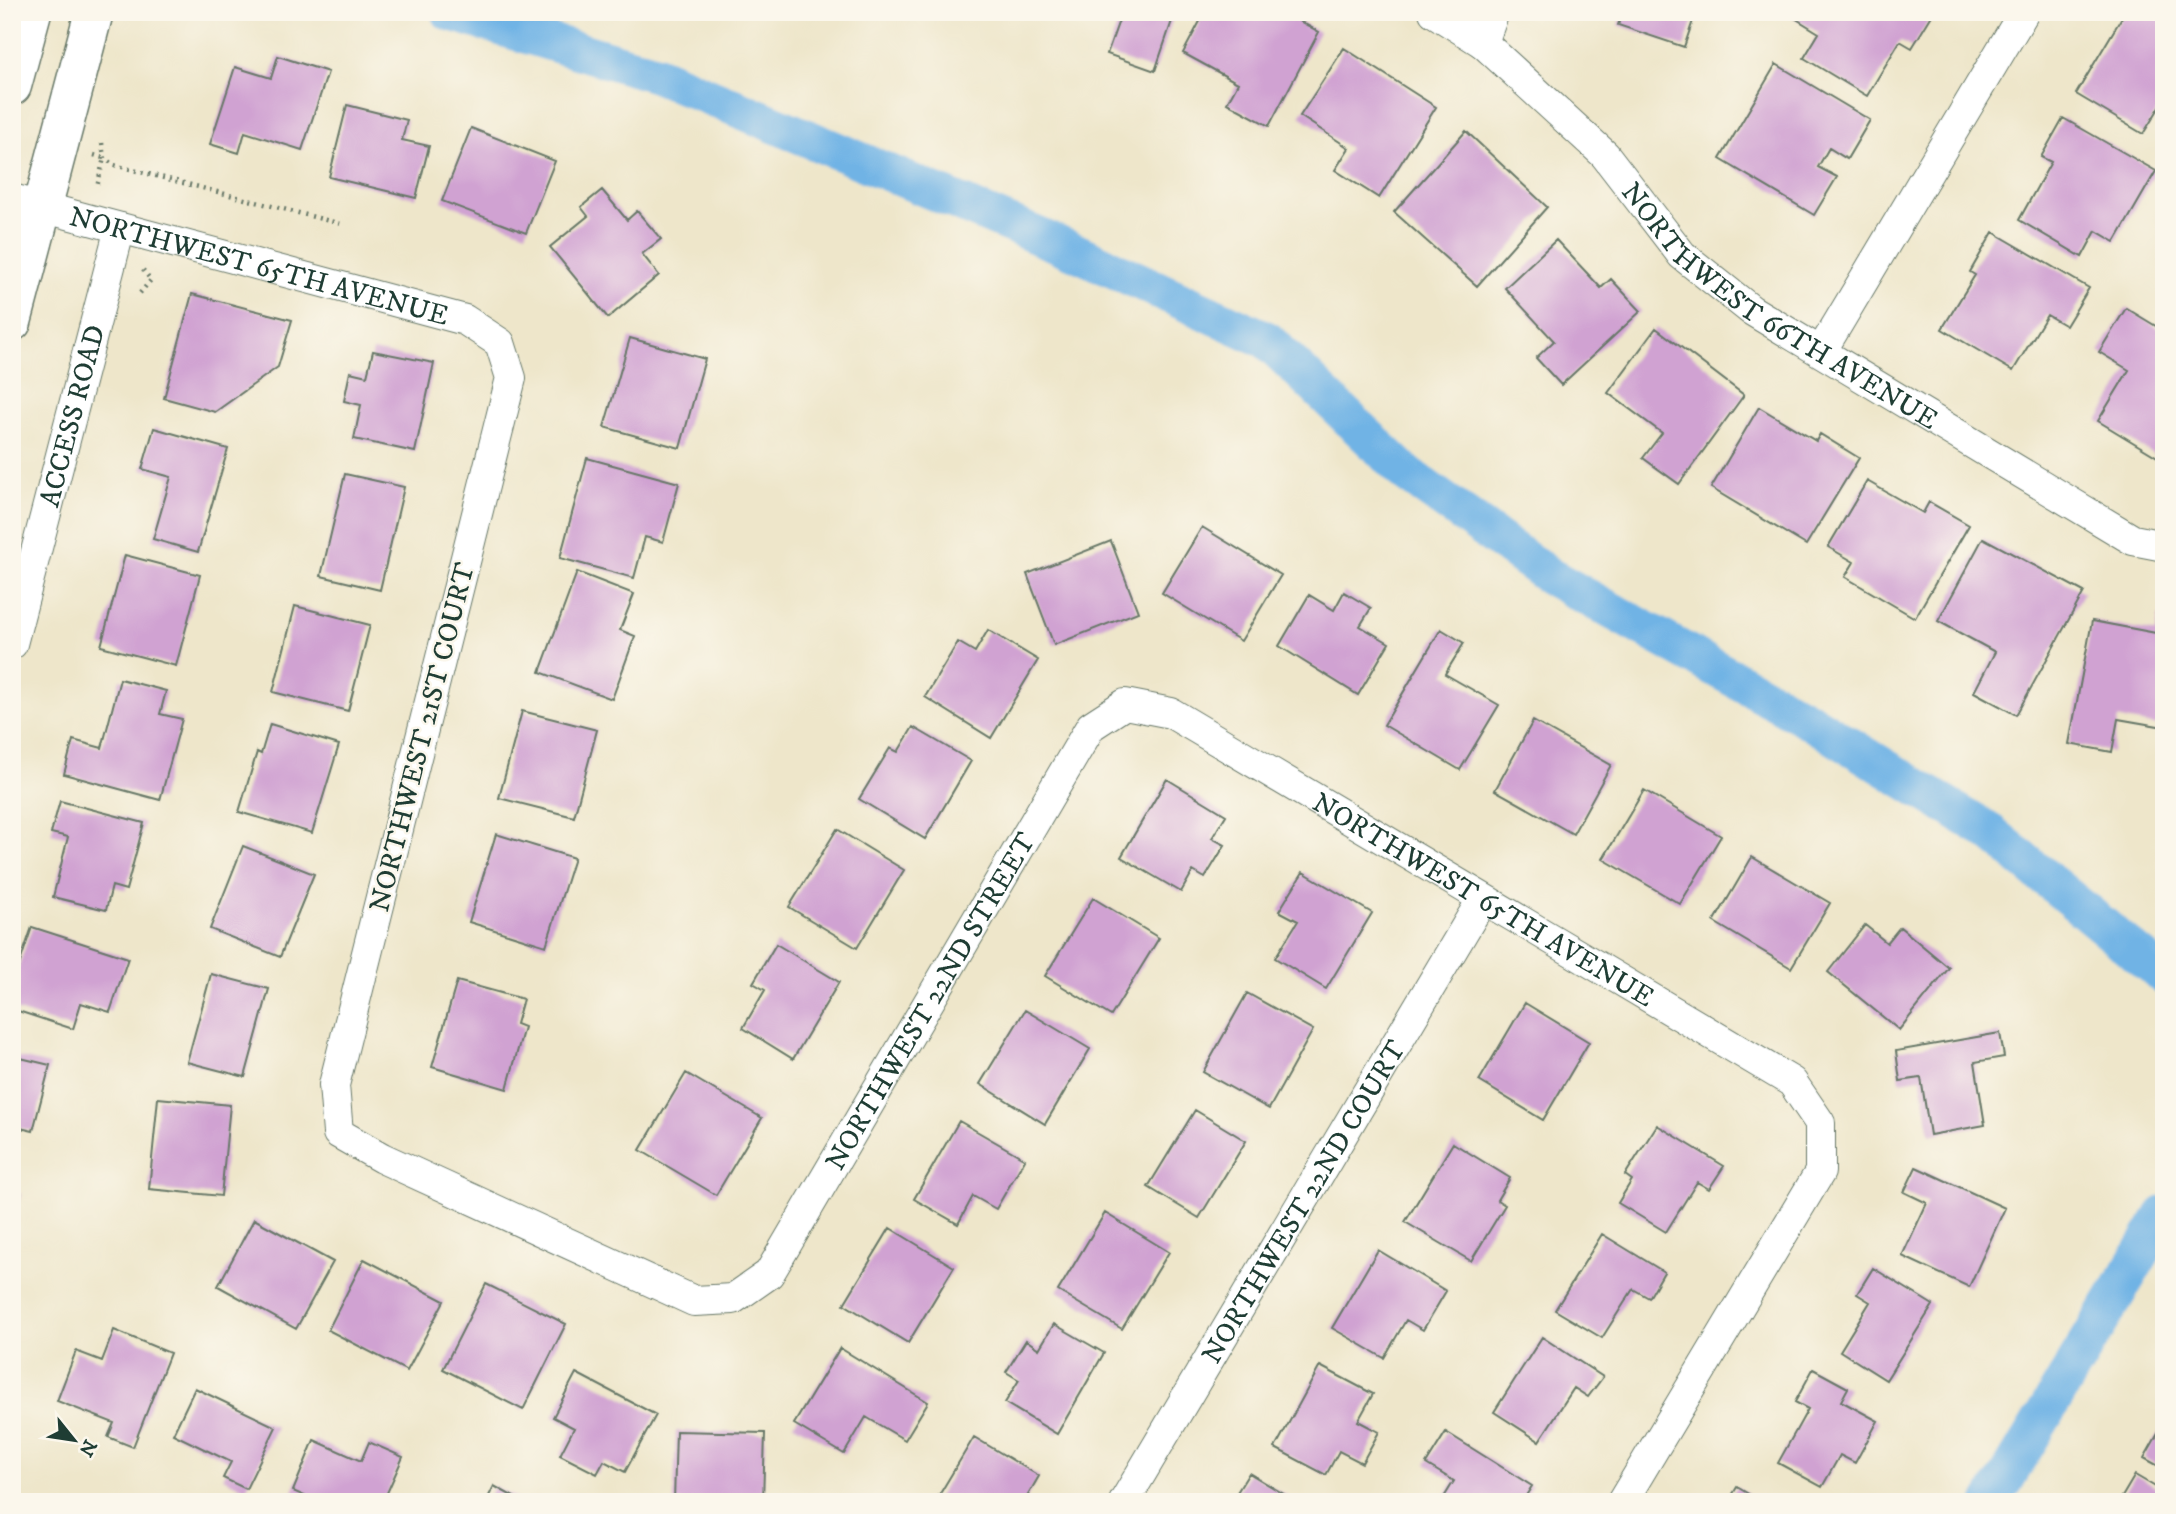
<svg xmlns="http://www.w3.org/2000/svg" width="2176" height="1514" font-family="'IM FELL DW Pica',serif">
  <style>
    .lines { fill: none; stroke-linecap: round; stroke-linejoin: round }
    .canal { stroke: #70b3e5; stroke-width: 38 }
    .building { fill: #d0a2d2 }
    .street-casing { stroke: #677868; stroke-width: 32 }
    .secondary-casing { stroke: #677868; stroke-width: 41 }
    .path { stroke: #677868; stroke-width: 4.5; stroke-dasharray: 2 5; stroke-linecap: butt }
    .street { stroke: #fff; stroke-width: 30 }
    .secondary { stroke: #fff; stroke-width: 38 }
    .labels { text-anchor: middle; stroke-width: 5; stroke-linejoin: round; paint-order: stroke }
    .street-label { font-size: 28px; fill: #1f3d34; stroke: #fbf7ec }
  </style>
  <rect width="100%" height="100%" fill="#fbf7ec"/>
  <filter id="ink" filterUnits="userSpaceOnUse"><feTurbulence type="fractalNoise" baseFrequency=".0143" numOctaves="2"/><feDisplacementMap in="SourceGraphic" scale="14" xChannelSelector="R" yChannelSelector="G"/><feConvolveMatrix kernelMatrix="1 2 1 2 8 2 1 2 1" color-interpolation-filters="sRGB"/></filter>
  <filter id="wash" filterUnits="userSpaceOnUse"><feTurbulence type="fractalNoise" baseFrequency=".00686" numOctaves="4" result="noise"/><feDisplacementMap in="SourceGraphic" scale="28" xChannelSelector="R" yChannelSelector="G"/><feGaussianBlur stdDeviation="1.57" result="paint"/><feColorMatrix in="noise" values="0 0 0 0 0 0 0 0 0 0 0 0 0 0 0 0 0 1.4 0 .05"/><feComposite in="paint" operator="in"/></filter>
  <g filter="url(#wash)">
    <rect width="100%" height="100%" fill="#eee6ca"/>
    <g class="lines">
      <path class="canal" d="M450,12L656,74L1078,253L1267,340L1408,475L1549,576L1805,718L1991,833L2164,976
        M1992,1502L2164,1215"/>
    </g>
    <g id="blocks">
      <path class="building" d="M1122,12H1175L1155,71L1107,54Z
        M1205,12H1283L1319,32L1269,126L1227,103L1238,83L1183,53Z
        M1623,12H1696L1684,47L1618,25Z
        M1785,12H1934L1912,48L1900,41L1867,96L1804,58L1819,33Z
        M2125,12L2164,15V100L2143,134L2076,94Z
        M1344,48L1436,107L1379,198L1335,170L1349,148L1300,116Z
        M278,56L328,72L302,150L245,132L239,153L210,144L235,67L271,78Z
        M1776,64L1870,120L1847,159L1829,148L1818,167L1837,177L1814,215L1720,159Z
        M347,105L407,120L402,140L429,146L416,198L329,177Z
        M2063,118L2156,171L2115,242L2096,231L2082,257L2019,220L2051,162L2041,157Z
        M471,128L555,161L526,233L442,201Z
        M1466,131L1547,207L1477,286L1394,212Z
        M602,190L627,220L637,211L661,239L642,254L659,275L608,318L550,247L588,216L581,207Z
        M1993,232L2089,288L2066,326L2047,315L2013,371L1942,329L1975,275L1970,272Z
        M1556,240L1601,288L1611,279L1641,311L1561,385L1536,358L1554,341L1505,288Z
        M192,294L292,320L278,367L215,412L164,398Z
        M2126,308L2164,331V461L2098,421L2129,370L2099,352Z
        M1656,328L1744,395L1679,484L1643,458L1662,433L1608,393Z
        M630,338L705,359L680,448L604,427Z
        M373,351L434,363L415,452L354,439L361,405L344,401L350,372L367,376Z
        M1759,407L1816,441L1820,434L1859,458L1806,545L1711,488Z
        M154,428L228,449L198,552L153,539L171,477L142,469Z
        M587,458L679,483L663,542L645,537L634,578L560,558Z
        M345,474L404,487L380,590L321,576Z
        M1867,481L1923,513L1929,502L1969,525L1915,618L1845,577L1854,562L1828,547Z
        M1202,527L1281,575L1241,641L1162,593Z
        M1983,538L2084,592L2016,715L1974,692L1995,652L1938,621Z
        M1111,541L1138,612L1054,645L1027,574Z
        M125,555L200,575L176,666L101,646Z
        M577,572L634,594L620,630L635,636L612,699L540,672Z
        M1344,592L1371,608L1360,626L1389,643L1358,695L1279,646L1309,595L1334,610Z
        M295,606L370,625L348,711L273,692Z
        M2159,615L2164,616V727L2118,719L2112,752L2069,744L2092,621L2156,633Z
        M1441,629L1464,643L1445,674L1499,705L1460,770L1384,725Z
        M988,630L1038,660L991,738L925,697L958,642L975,652Z
        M120,679L166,691L160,714L182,719L160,800L64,774L73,740L102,748Z
        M522,711L597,730L574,817L499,798Z
        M1533,721L1611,765L1573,834L1495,790Z
        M270,724L339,745L312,833L239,812L257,752L261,754Z
        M913,727L971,761L925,839L859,799L890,748L898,752Z
        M1167,779L1226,815L1212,838L1225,845L1205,878L1193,871L1181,892L1121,857Z
        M1644,790L1721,836L1680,904L1603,859Z
        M60,801L144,823L126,890L112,886L106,910L53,897L68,837L51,833Z
        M837,829L904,870L857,948L789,907Z
        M496,834L574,858L546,946L469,922Z
        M243,846L314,874L280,957L210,929Z
        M1752,857L1830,903L1791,968L1714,922Z
        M1303,872L1372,913L1326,989L1275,958L1298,921L1279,911Z
        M1093,898L1159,938L1111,1016L1045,976Z
        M1865,925L1887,943L1900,927L1949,968L1899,1030L1828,972Z
        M32,927L128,958L110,1012L81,1003L73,1029L12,1009V986Z
        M776,944L839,982L793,1059L743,1028L765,990L753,983Z
        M211,974L269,989L245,1077L187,1062Z
        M457,981L523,999L516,1024L524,1027L507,1089L432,1067Z
        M1247,993L1313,1030L1269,1109L1203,1072Z
        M1525,1003L1589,1042L1543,1120L1479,1081Z
        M1025,1010L1090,1049L1045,1124L980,1084Z
        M2000,1033L2004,1057L1975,1062L1985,1125L1930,1135L1921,1078L1900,1081L1896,1051Z
        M12,1056L50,1065L33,1131L12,1126Z
        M686,1073L762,1118L716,1195L640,1150Z
        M158,1098L230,1105L221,1196L149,1189Z
        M1195,1110L1246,1141L1199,1218L1148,1187Z
        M959,1121L1025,1159L996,1209L973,1196L958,1224L914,1199Z
        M1657,1125L1724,1166L1709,1189L1697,1182L1666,1232L1618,1203L1632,1180L1625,1175Z
        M1453,1143L1510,1178L1497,1200L1505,1205L1471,1261L1405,1222Z
        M1916,1167L2005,1208L1969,1287L1902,1256L1927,1203L1904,1192Z
        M12,1192L21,1194L13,1225H12Z
        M1105,1213L1169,1252L1122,1329L1058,1291Z
        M254,1219L333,1262L296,1329L218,1286Z
        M890,1228L954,1267L908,1343L844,1304Z
        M1602,1234L1664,1272L1649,1298L1633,1289L1602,1338L1555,1310Z
        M1378,1250L1446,1291L1423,1330L1406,1320L1384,1358L1332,1328Z
        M364,1259L444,1301L407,1371L328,1330Z
        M1873,1268L1933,1305L1886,1380L1840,1351L1870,1302L1857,1294Z
        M486,1284L566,1324L523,1410L443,1369Z
        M1054,1324L1104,1353L1057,1434L1005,1403L1019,1380L1006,1372L1026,1340L1039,1349Z
        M114,1330L170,1353L133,1447L108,1437L114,1423L57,1401L76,1351L102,1361Z
        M1542,1337L1603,1377L1588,1397L1574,1388L1539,1441L1494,1412Z
        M840,1348L928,1402L905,1440L866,1417L844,1454L794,1424Z
        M1320,1366L1373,1394L1358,1421L1379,1432L1362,1463L1339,1451L1326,1475L1275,1448Z
        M1813,1369L1848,1388L1841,1401L1878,1421L1855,1463L1840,1455L1822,1487L1778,1463L1808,1409L1795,1402Z
        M576,1373L656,1415L625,1472L604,1461L597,1474L560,1455L574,1428L553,1417Z
        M195,1388L276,1427L246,1489L223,1478L231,1462L173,1434Z
        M2164,1423V1469L2144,1458Z
        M676,1431L765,1433L763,1502H674Z
        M1446,1432L1532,1486L1522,1502H1441L1454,1481L1426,1464Z
        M974,1437L1039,1476L1024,1502H935Z
        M314,1440L361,1461L369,1442L403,1457L383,1502H318L293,1491Z
        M1249,1473L1297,1502H1231Z
        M2135,1475L2164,1492V1502H2119Z
        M494,1486L523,1502H486Z
        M1737,1487L1762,1502H1728Z"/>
    </g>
  </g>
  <g filter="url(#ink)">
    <use href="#blocks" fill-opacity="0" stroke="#677868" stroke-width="2"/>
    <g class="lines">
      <g class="street-casing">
        <g id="street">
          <path id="s1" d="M1434,12L1483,43L1605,155L1682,255L1751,310L2133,540L2164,546"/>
          <path d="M1483,43L1494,12"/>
          <path id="s2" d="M12,199L465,320L500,343L511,378L334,1085L338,1133L382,1158L694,1301L733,1299L769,1274L1091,726L1125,704L1171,713L1792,1082L1820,1123V1172L1622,1502"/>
          <path d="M1822,350L2024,12"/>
          <path id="s3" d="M12,644L120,228"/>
          <path id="s4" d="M1124,1502L1482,900"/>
        </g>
      </g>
      <g class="secondary-casing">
        <path id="secondary" d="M12,86L32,12
          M12,322L94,12"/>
      </g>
      <path class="path" d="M102,143L104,158L114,165L341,224
        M94,155L104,158L97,187
        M140,293L151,280L143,270"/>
      <use href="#street" class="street"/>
      <use href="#secondary" class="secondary"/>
    </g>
  </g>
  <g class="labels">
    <g class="street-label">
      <text dy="10" stroke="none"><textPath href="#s2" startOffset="256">NORTHWEST 65TH AVENUE</textPath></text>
      <text dy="10" stroke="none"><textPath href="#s1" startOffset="458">NORTHWEST 66TH AVENUE</textPath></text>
      <text dy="10" stroke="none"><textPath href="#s3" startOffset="236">ACCESS ROAD</textPath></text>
      <text transform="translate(421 737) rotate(-76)" y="10">NORTHWEST 21ST COURT</text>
      <text dy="10" stroke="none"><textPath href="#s2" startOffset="2888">NORTHWEST 65TH AVENUE</textPath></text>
      <text dy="10" stroke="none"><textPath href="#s2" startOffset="2118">NORTHWEST 22ND STREET</textPath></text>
      <text dy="10" stroke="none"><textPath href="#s4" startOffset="350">NORTHWEST 22ND COURT</textPath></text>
    </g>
  </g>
  <rect width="2176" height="1514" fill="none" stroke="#fbf7ec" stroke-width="42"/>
  <g transform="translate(74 1440) rotate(120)" stroke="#fbf7ec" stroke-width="5" paint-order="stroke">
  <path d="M0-5L12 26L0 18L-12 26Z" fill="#1f3d34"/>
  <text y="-10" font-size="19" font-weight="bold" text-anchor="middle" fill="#1f3d34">N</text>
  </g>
</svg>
